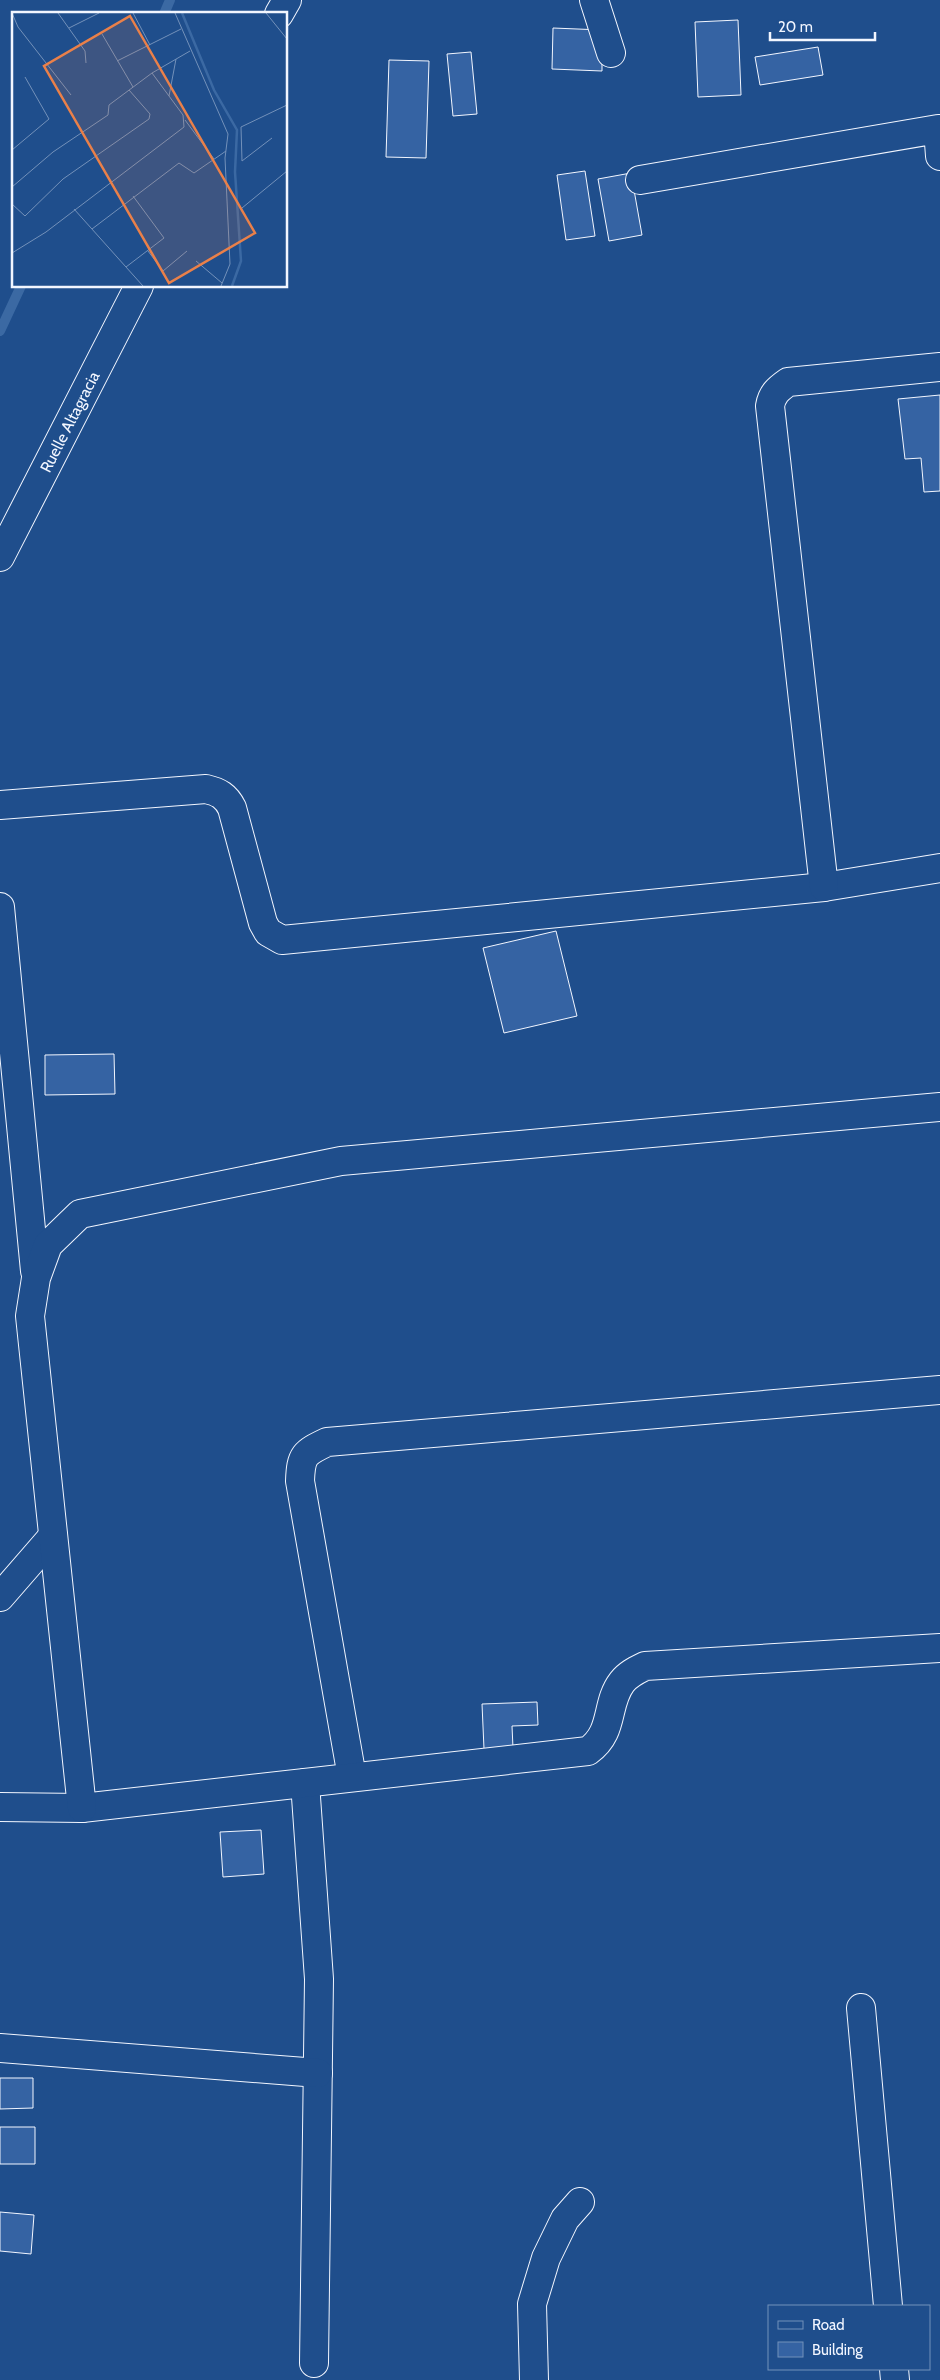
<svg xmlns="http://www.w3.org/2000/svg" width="940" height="2380" font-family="Cabin,sans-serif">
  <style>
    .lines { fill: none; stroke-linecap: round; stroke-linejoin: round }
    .stream { stroke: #3b69a3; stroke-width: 10 }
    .building { fill: #3563a3; stroke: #f2f6ff }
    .minor-casing { stroke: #f2f6ff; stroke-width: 30 }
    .minor { stroke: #1f4e8c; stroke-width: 28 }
    .labels { text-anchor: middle; stroke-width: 4; stroke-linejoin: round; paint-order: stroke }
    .street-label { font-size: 16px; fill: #f2f6ff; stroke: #1f4e8c }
    .inset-river { fill: none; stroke: #3b69a3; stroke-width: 2.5 }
    .inset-road { fill: none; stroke: #7391ba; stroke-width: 1 }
    .view { fill: #ea8049; fill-opacity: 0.15; stroke: #ea8049; stroke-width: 2.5 }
    .inset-edge { fill: none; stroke: #f2f6ff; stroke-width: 2.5 }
  </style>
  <rect width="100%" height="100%" fill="#1f4e8c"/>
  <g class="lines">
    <path class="stream" d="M164,14L170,0
      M0,331L21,286"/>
  </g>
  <path class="building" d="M738,20L741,95L698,97L695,22Z
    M553,28L602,30V71L552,69Z
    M818,47L823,75L760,85L755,57Z
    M471,52L477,114L453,116L447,54Z
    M389,60L429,61L426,158L386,157Z
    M585,171L595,236L566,240L557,175Z
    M631,173L642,235L609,241L598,179Z
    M940,395V491L924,492L921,458L905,459L898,399Z
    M556,931L577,1016L504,1033L483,948Z
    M114,1054L115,1094L45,1095V1055Z
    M537,1702L538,1725L512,1726L513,1748L484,1749L482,1704Z
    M261,1830L264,1874L223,1877L220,1832Z
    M0,2078H33V2108L0,2109Z
    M0,2127H35V2164H0Z
    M0,2212L34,2215L31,2254L0,2251Z"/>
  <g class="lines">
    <g class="minor-casing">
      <g id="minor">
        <path d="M594,0L611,53"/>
        <path d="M279,14L287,0"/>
        <path d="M640,180L938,129L940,156"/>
        <path id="s1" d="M0,557L139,286"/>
        <path d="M0,805L206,789C219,792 226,796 232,808L263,923L268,932L282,940L824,887L940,868"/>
        <path d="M824,887L770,406C772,394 778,389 788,382L940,367"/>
        <path d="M0,907L35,1271"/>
        <path d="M0,1597L53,1536"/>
        <path d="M352,1777L300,1481C301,1455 304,1453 327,1442L940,1390"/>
        <path d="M305,1783L319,1979L314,2363"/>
        <path d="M0,1807L82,1808L588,1751C615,1732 605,1704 622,1682C628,1674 637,1670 645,1666L940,1648"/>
        <path d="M82,1808L30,1316L36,1278L48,1245L80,1214L341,1161L940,1107"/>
        <path d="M861,2008L888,2306"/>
        <path d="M0,2048L318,2073"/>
        <path d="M894,2369L895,2380"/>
        <path d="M534,2380L532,2304L546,2258L565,2219L580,2202"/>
      </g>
    </g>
    <use href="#minor" class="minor"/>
  </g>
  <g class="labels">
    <g class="street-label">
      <text dy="6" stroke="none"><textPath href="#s1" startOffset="152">Ruelle Altagracia</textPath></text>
    </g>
  </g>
  <g transform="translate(12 12)">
    <rect width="275" height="275" fill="#1f4e8c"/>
    <path class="inset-river" d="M170,1L202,78L225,118L223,160L229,249L220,274"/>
    <path class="inset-road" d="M0,1L6,15L59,83M46,1L73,39L74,51M121,1L138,33M163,1L216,122L213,146L218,252L209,274M254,1L275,27M57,16L87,1M90,22L121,75M105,49L169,17M157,84L164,47M173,108L202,147M260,126L230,149L229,115L275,93M0,138L37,107L13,65M0,175L41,140L96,103L97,93L140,61L178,39M0,192L13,204L51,167L137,107L138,102L117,78M230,196L275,159M62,197L131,274M80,217L167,151L182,161L214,139M136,239L151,259L175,239M0,241L34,220L172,115L171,103L140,61M184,249L210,271M114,255L152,226L121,184"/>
    <path class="view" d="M118,4L243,221L157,271L32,54Z"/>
    <rect width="275" height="275" class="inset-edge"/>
  </g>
  <rect x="768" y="2305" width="162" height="65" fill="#1f4e8c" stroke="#7391ba"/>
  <rect x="778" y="2321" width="25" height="8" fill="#1f4e8c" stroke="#7391ba"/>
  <text x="812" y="2330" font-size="15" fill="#f2f6ff">Road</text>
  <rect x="778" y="2342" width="25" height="15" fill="#3563a3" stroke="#7391ba"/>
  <text x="812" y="2355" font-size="15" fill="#f2f6ff">Building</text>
  <path d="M770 32v8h105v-8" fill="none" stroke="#f2f6ff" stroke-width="2.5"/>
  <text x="778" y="32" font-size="15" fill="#f2f6ff" stroke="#1f4e8c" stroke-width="4" paint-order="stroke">20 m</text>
</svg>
